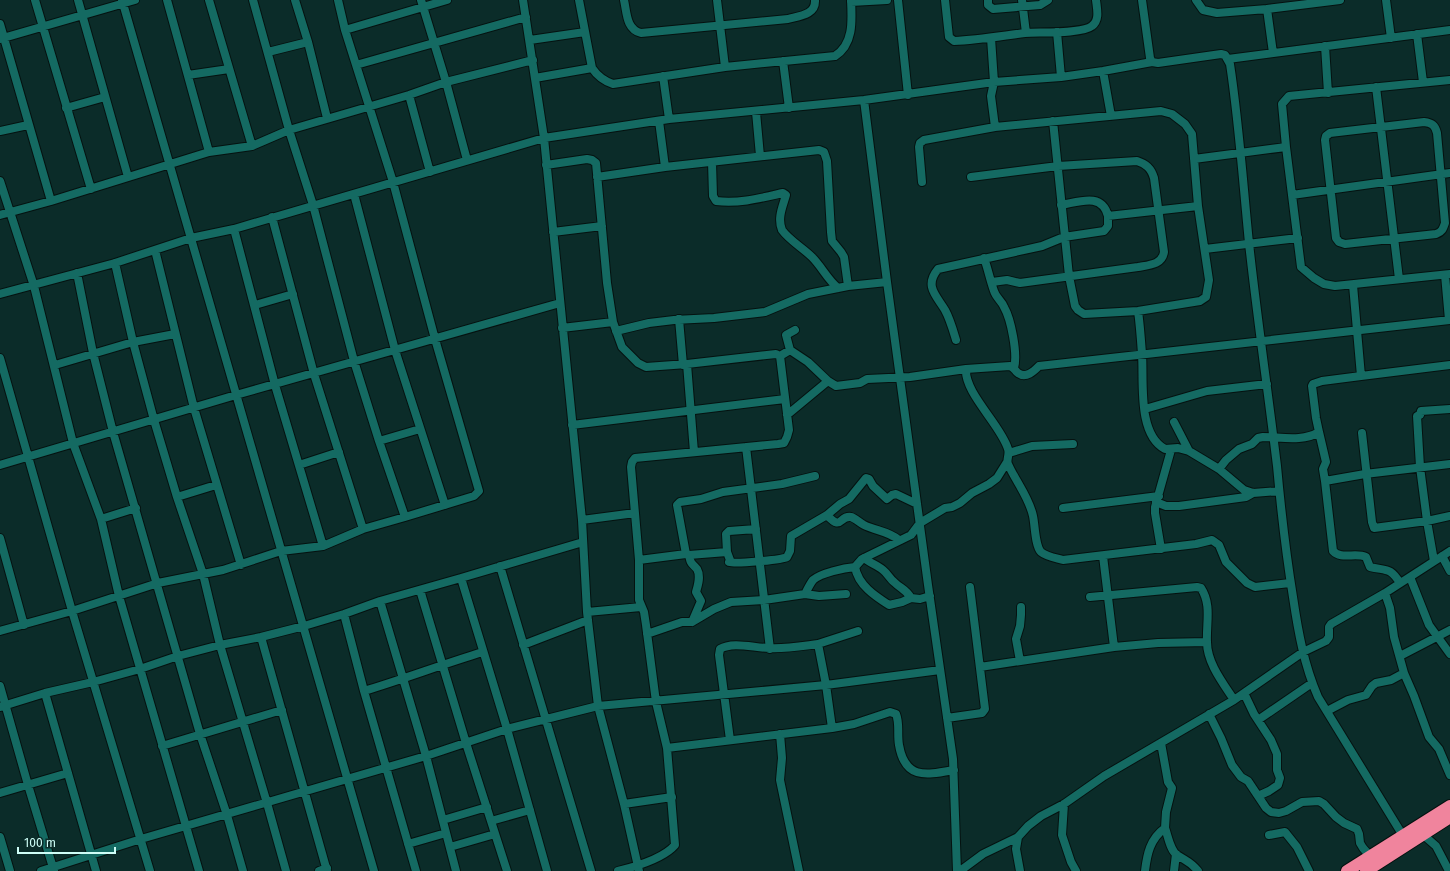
<svg xmlns="http://www.w3.org/2000/svg" width="1450" height="871" font-family="'Fira Sans',sans-serif">
  <style>
    .lines { fill: none; stroke-linecap: round; stroke-linejoin: round }
    .minor-casing { stroke: #051210; stroke-width: 10 }
    .highway-casing { stroke: #051210; stroke-width: 14 }
    .minor { stroke: #146a62; stroke-width: 8 }
    .highway { stroke: #f0849d; stroke-width: 12 }
  </style>
  <rect width="100%" height="100%" fill="#0b2c29"/>
  <g class="lines">
    <g class="minor-casing">
      <path id="minor" d="M35,0L91,189
        M78,0L128,177
        M122,0L374,871
        M167,0L209,152
        M209,0L252,146
        M253,0L289,130L313,205L354,361L379,441L405,517
        M295,0L308,42L327,118
        M421,0L446,82L467,160
        M523,0L544,138L582,520L587,612L598,706L624,804L639,871
        M579,0L592,68C598,77 604,81 613,84L725,67L835,56C854,44 852,20 851,0
        M624,0C627,13 626,29 641,33L788,19C799,16 816,15 815,0
        M717,0L725,67
        M898,0L908,95
        M945,0L949,37L954,41C978,40 1001,36 1025,33C1040,32 1082,34 1092,26C1100,20 1097,9 1096,0
        M988,0V5L993,9L1040,5L1048,0
        M1022,0L1026,33
        M1142,0L1150,58L1152,62L1158,63L1221,54L1225,55L1230,64C1239,123 1243,183 1249,243C1257,317 1268,392 1277,466C1281,510 1286,554 1293,597C1298,631 1304,665 1318,697L1405,839
        M1196,0L1203,10L1217,13L1267,9L1340,0
        M1386,0L1391,38
        M851,2L887,0
        M1267,9L1273,53
        M0,24L51,201
        M345,30L447,0
        M1057,32L1061,77
        M1417,34L1423,82
        M991,38L994,82L991,96L995,127
        M0,39L135,0
        M530,40L585,32
        M1325,46L1328,93
        M268,52L308,42
        M1228,59L1450,30
        M783,61L789,108
        M356,65L526,17
        M1103,71L1111,116
        M188,75L229,69
        M663,76L669,119
        M535,78L592,68
        M1376,87L1399,279
        M409,95L430,172
        M864,100L887,282L928,585L953,759L957,871
        M66,108L105,97
        M756,112L760,156
        M659,121L665,167
        M1424,122C1432,123 1435,125 1437,133L1445,223C1443,229 1442,232 1436,234L1345,244L1339,242L1336,238L1325,140L1326,136L1330,133Z
        M0,131L28,125
        M1286,147L1282,104L1289,96L1450,80
        M1194,159L1286,147L1301,267L1314,278L1324,284L1335,286L1450,274
        M712,162L713,196L716,201C739,204 761,198 783,193L786,195C783,206 777,218 782,230C789,240 803,248 812,257C822,267 827,279 838,288
        M546,165L587,159L592,160L596,163L607,283L613,322L622,347L638,363L646,367L687,364L776,354L780,356L790,350L786,335L795,330
        M597,177L665,167L819,150L824,152L827,161L831,232L832,241L841,252L844,257L848,286
        M971,177L1058,166L1137,161C1146,164 1151,168 1154,178L1164,252C1162,265 1149,265 1138,267L1020,283L1007,280L992,282
        M0,181L34,286L73,443L101,519L119,596L199,871
        M922,182L919,147L920,143L924,140L995,127L1161,111L1172,114L1185,124L1192,134L1198,206L1209,280L1206,297L1200,301L1138,311L1084,314L1078,310L1075,306L1069,276L1053,121
        M354,194L395,350L445,505
        M1292,195L1450,173
        M1061,205C1079,202 1102,192 1108,216
        M0,215L51,201L209,152L252,146L289,130L409,95L446,82L533,60
        M272,217L314,374L363,529
        M234,229L275,385L323,546
        M553,232L602,226
        M1205,249L1298,238
        M155,250L194,408L241,565
        M984,258C988,269 990,280 994,291C996,298 1002,301 1004,307C1011,319 1018,354 1014,368
        M115,263L133,342L154,420L177,497L203,574L220,645L267,803L286,871
        M77,273L93,353L113,432L200,734L227,815L243,871
        M1445,275L1449,320
        M0,294L115,263L191,238L234,229L544,138L669,119L864,100L994,82L1061,77L1103,71L1152,62
        M255,305L293,294
        M1138,311C1140,325 1141,340 1142,354C1144,381 1137,434 1165,449L1178,448L1189,451L1219,469L1244,490L1253,493L1279,491
        M679,319L683,365
        M562,328L613,322
        M616,331L649,323L674,320L714,318L765,312L808,294L848,286L887,282
        M956,340C953,330 950,319 945,310C936,295 924,286 938,269L1042,246L1064,237L1104,231L1108,226V216L1198,206
        M790,350L808,362L828,381L836,386L860,383L867,379L910,377L966,369L1010,366C1015,368 1015,371 1018,373C1026,379 1034,371 1039,366L1450,320
        M0,358L72,611L150,871
        M687,364L694,452
        M55,365L133,342L175,334
        M966,369C964,393 1001,425 1008,449C1010,454 1006,460 1008,464C1016,482 1029,497 1033,516C1035,525 1035,546 1041,552C1047,557 1056,558 1063,560L1196,544L1212,540L1219,545L1226,562L1247,583L1255,587L1290,583
        M1361,376L1450,365
        M1145,409L1207,391L1267,384
        M787,415L828,381
        M1174,422L1189,451
        M572,425L785,399
        M1319,432L1326,462L1323,469L1325,481L1365,474L1450,464
        M1362,433L1372,522L1374,528L1427,521L1450,516
        M379,441L420,429
        M746,447L770,649
        M1009,453L1032,446L1073,444
        M0,465L236,395L560,303
        M299,465L339,452
        M1219,469L1226,460L1239,449L1252,444L1258,438L1263,437C1281,437 1303,442 1319,432L1316,418L1312,386L1313,384L1322,381L1361,376L1353,285
        M1325,481L1333,551C1341,560 1356,552 1366,557L1370,567C1387,571 1390,567 1400,583
        M177,497L216,485
        M1156,502L1166,506H1179L1246,497L1253,493
        M1063,508L1159,496
        M827,515C842,532 839,515 851,517C855,518 860,523 864,525C876,531 888,531 899,540
        M101,519L136,508
        M582,520L635,513
        M0,538L24,625
        M1161,549L1155,513V507L1171,450
        M727,552L730,560L729,562C736,564 782,560 787,557L790,551L791,536L827,515L840,504L849,499L866,478L869,479L873,486L887,499L892,495L896,494L917,504
        M686,554L677,505L680,502L701,499L723,492L782,484L815,476
        M689,555C691,565 691,562 697,569C701,576 698,585 696,592L701,601L692,622
        M1103,556L1114,647
        M1442,556L1450,571
        M864,558C870,563 877,565 883,570C888,574 890,579 894,582C901,589 906,589 911,598
        M639,560L686,554L689,555L727,552L726,534L729,531L756,529
        M1434,561L1427,521L1420,467L1417,416L1420,415L1421,411L1450,409
        M500,566L591,871
        M1410,577L1429,625L1450,654
        M461,578L507,729L547,871
        M420,590L466,743L507,871
        M1385,593L1390,608L1394,637L1404,673L1414,696L1429,737L1439,749L1450,775
        M805,594C807,590 810,584 813,580C821,573 844,568 855,567
        M930,596L920,599L911,598L902,602L889,605C875,596 858,585 855,567L862,559L911,535L920,523L945,508L952,507L960,503L972,493L989,484L997,478L1007,462
        M1090,597L1197,587L1201,588C1212,605 1206,623 1207,642C1207,663 1223,683 1234,700
        M380,601L426,756L456,871
        M587,612L641,607
        M344,614L364,691L416,871
        M0,631L72,611L158,583L223,570L281,551L323,546L363,529L405,517L474,496L479,491L435,339L393,182L345,30L338,0
        M647,634L682,622H692L714,609L731,602L764,600L805,594L819,596L846,594
        M261,637L327,871
        M818,644L858,631
        M523,645L588,620
        M1400,656L1450,630
        M1020,661L1016,639L1020,626L1021,615V607
        M980,667L1114,647L1158,643L1207,642
        M0,686L28,785L54,871
        M364,691C404,679 443,664 483,652
        M45,693L96,871
        M1244,693L1254,714L1271,740L1277,754V770L1280,778L1278,785L1269,791L1258,796
        M0,707L45,693L93,682L140,669L178,656L220,645L261,637L304,626L344,614L380,601L461,578L583,542
        M1327,711L1348,700L1366,695L1372,686L1376,683L1391,680L1404,673
        M1209,714L1221,738L1232,765L1241,777L1248,781L1266,808L1271,812L1279,813L1286,811L1302,802L1319,801L1324,804L1336,817L1344,823L1357,829L1359,834L1360,843L1363,848L1370,856
        M947,718L982,713L985,709L970,587
        M1258,720L1312,683
        M780,734L782,758L780,780L799,871
        M730,740L719,655L720,649C733,641 754,648 769,648C785,649 802,646 818,644L826,685L832,728
        M162,746L282,710
        M667,748L832,728L854,724L890,712L896,714C900,724 897,734 899,745C905,780 926,775 954,770
        M0,793L68,773
        M624,804L672,797
        M1064,804L1062,835L1071,862L1076,871
        M443,820L487,807
        M491,821L530,810
        M1165,828C1168,836 1170,850 1177,855C1186,861 1191,862 1198,871
        M1420,832L1436,846L1449,871
        M1269,835L1285,832L1297,847L1309,871
        M0,837L10,871
        M1018,837L1016,849L1020,871
        M408,844L446,833
        M450,847L495,834
        M41,871L141,839L426,756L507,729L598,706L826,685L940,670
        M319,871L327,868
        M618,871C634,867 664,858 675,845L667,748L656,702L646,625L644,612L639,600V560L631,467L632,462L635,458L778,444L784,443L787,437L789,430L780,356
        M960,871L983,854L1018,837L1028,826L1041,816L1064,804L1104,776L1234,700L1303,652L1326,641L1329,637V627L1331,624L1385,593L1450,551
        M1145,871C1147,854 1150,839 1165,828L1166,812L1172,788L1168,782L1161,743
        M1174,871L1176,854"/>
    </g>
    <g class="highway-casing">
      <path id="highway" d="M1347,871L1450,806
        M1366,871L1450,817"/>
    </g>
    <use href="#minor" class="minor"/>
    <use href="#highway" class="highway"/>
  </g>
  <path d="M18 847v6h97v-6" fill="none" stroke="#cffef7" stroke-width="2"/>
  <text x="24" y="847" font-size="12" fill="#cffef7" stroke="#0b2c29" stroke-width="3" paint-order="stroke">100 m</text>
</svg>
